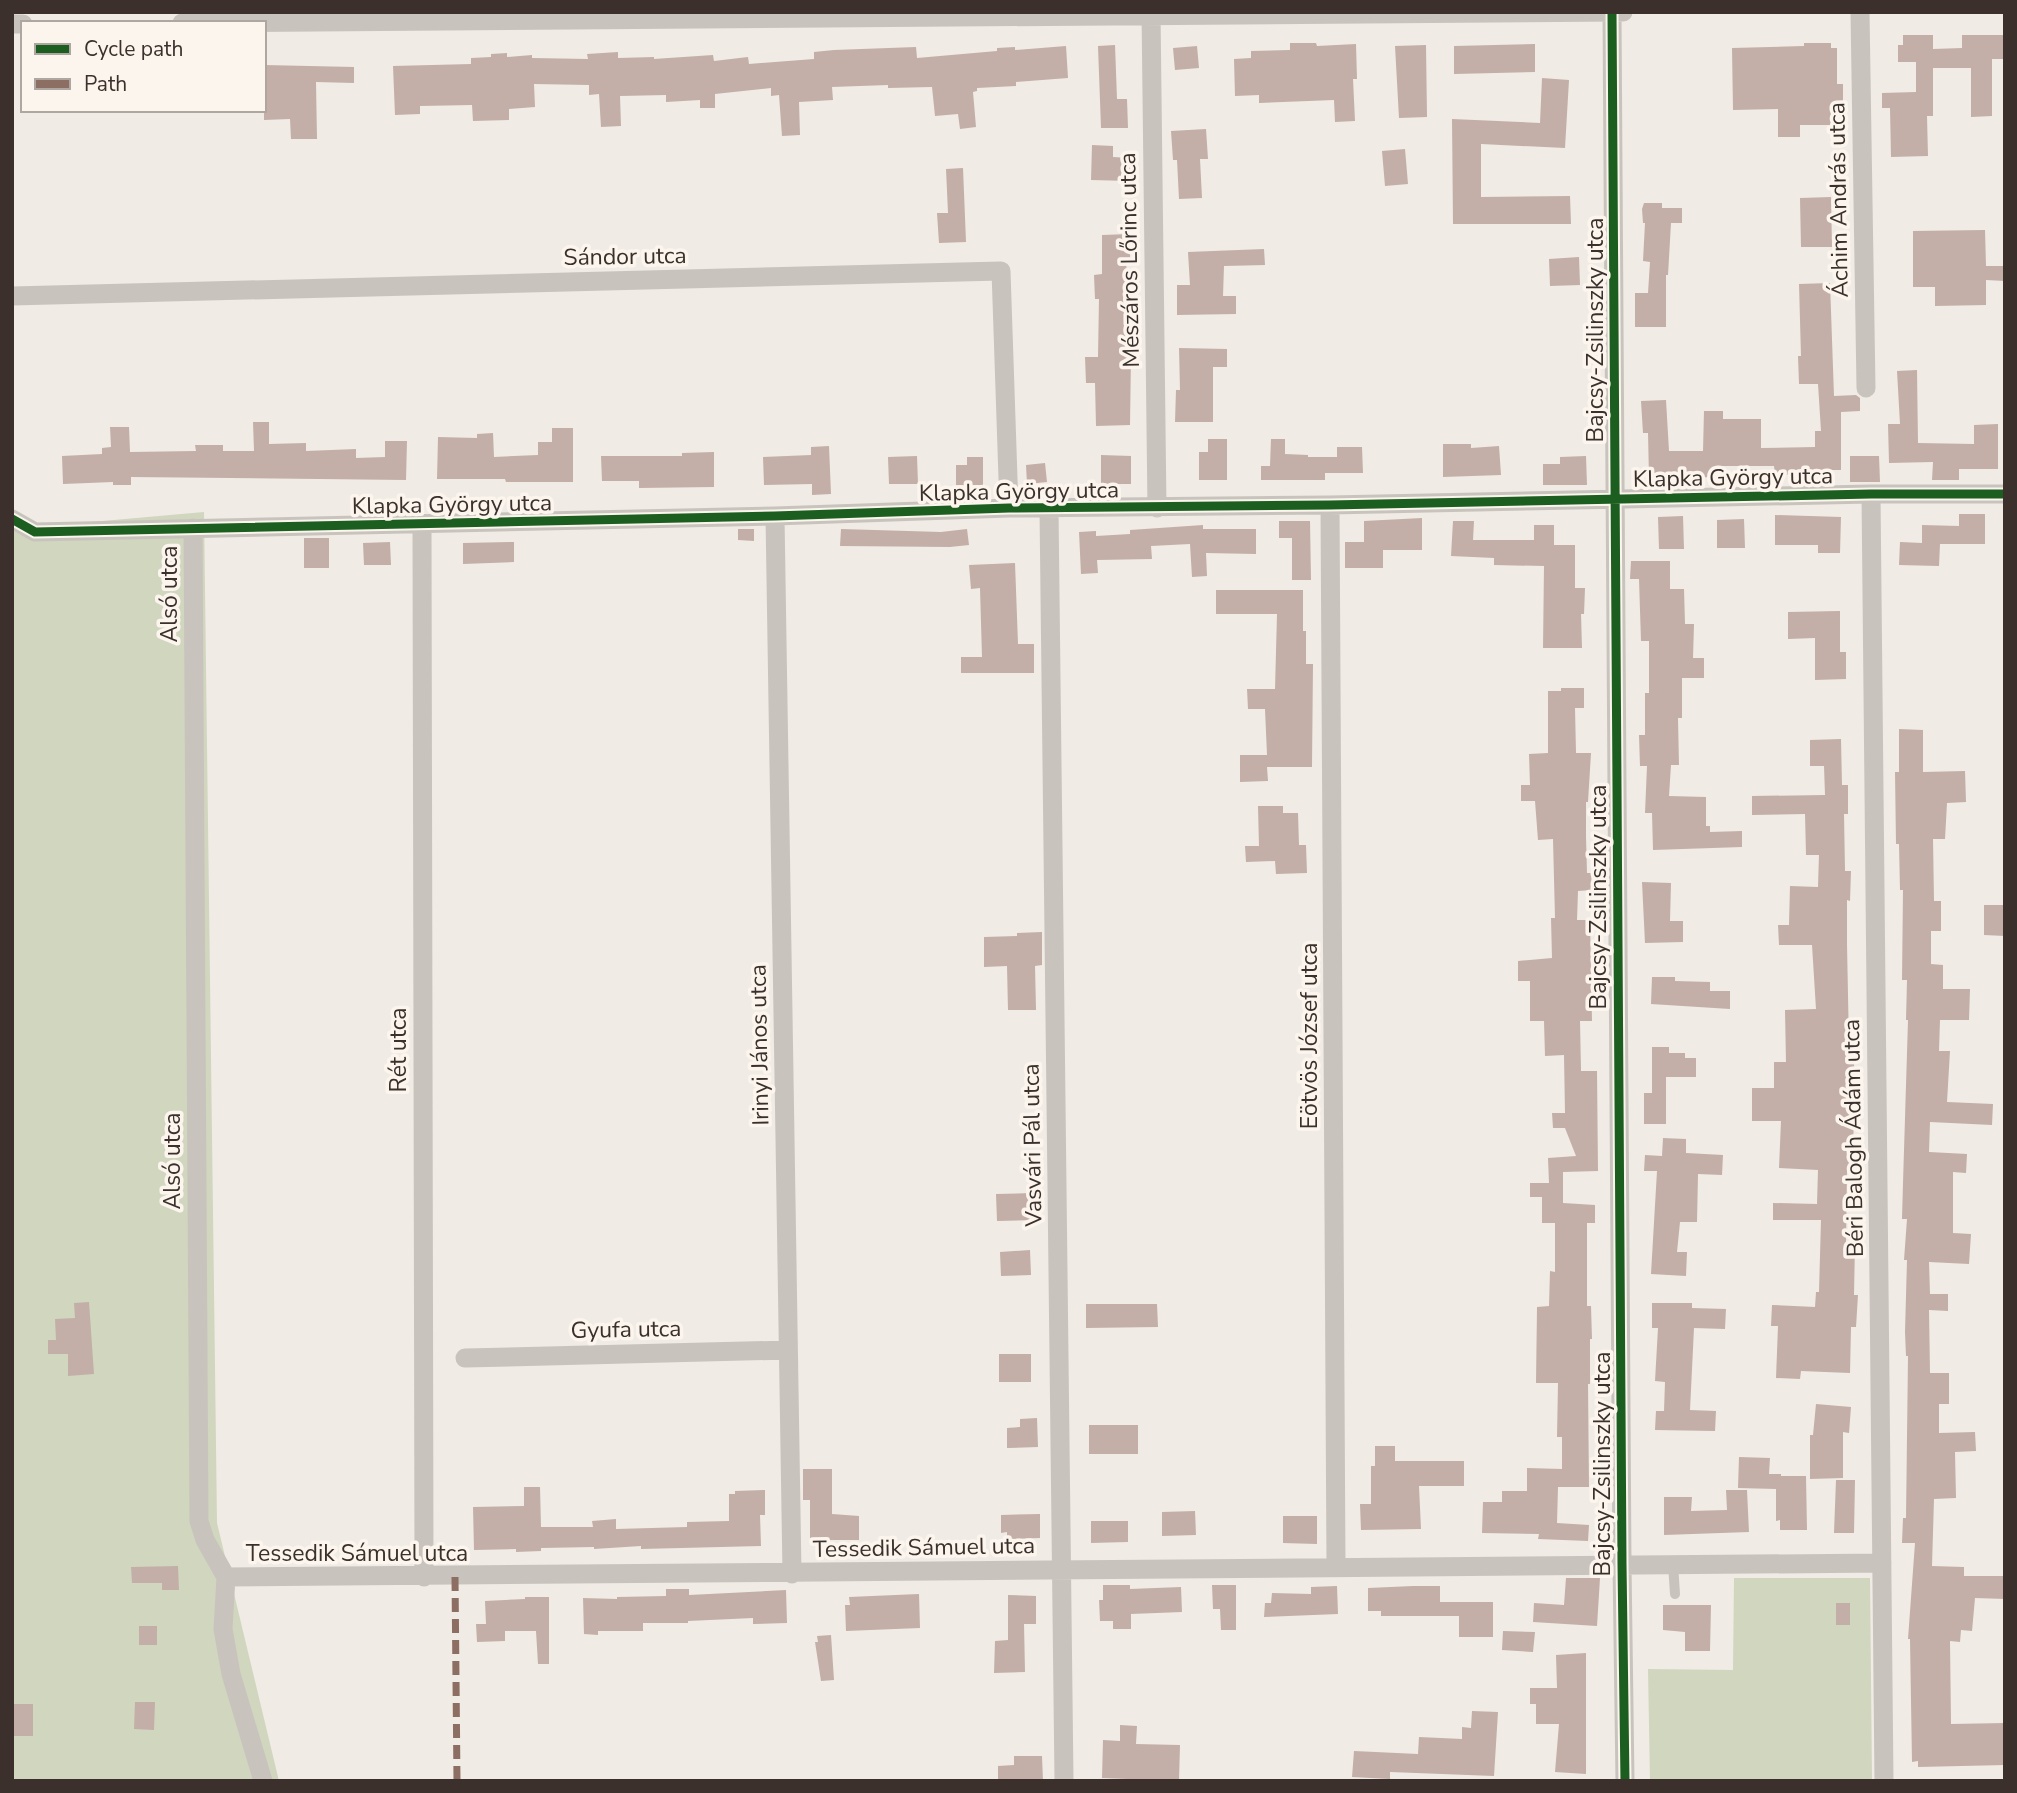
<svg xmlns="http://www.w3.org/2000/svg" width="2017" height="1793" font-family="'Nunito Sans',sans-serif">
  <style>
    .green { fill: #d1d6bf }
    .building { fill: #c3afa7 }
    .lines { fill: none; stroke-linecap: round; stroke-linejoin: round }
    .lane { stroke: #c9c3be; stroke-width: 10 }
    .street { stroke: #c9c3be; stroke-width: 19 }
    .quiet { stroke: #8d6e63; stroke-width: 7; stroke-dasharray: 14 7; stroke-linecap: butt }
    .cycleway-casing { stroke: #fbf5ee; stroke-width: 13 }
    .cycleway { stroke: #1b5e20; stroke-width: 9 }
    .labels { text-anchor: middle; stroke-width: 7; stroke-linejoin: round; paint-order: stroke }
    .street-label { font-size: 23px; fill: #3b302b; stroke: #fbf5ee }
  </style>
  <rect width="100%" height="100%" fill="#f0ebe5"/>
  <path class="green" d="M204,512L217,1523L279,1781H12V529Z
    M1734,1578H1870L1872,1781H1650L1648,1669L1733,1670Z"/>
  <path class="building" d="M1903,35H1933V49L1962,48V35H2005V59H1992V116L1971,117V68H1933V116H1927L1928,156L1891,157L1890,108H1882V93L1916,92V62H1898V45H1903Z
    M1290,43H1316L1317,46L1356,44L1357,79H1353L1355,121L1335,122L1334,100L1259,103V95L1235,96L1234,59L1251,58V51L1290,50Z
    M1804,43H1831V48H1837V84H1843V107L1837,108V125H1800V137H1778V109L1733,110L1732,48L1804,46Z
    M1535,44V72L1454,74V46Z
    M1115,45L1117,99H1127L1128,128H1101L1098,46Z
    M1426,45L1427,117L1399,118L1395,46Z
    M1066,46L1068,78L1016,82V86L977,88V91L973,92L976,127L960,129L958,114L935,116L932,87L888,88V85L832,87L833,100L799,102L800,135L782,136L779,95L771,96V88L715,94V108H700V100L666,102V95L620,96L621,126L601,127L599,94L589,95V85L534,84L535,107L509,109V120L473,121L472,105L420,106V114L395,115L393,66L471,64V58L491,57V54L507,53V57L532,55V58L588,59L587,54L618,52V58L654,57V59L713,55L714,61L748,57L749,64L814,59V52L834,50L916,47L917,58L997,51V48L1015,47V50Z
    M1197,46L1199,68L1175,70L1173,48Z
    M264,65L354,67V83L316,82L317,139H291L290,119L264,120Z
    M1542,78L1569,80L1565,148L1481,144V197L1570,196L1571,224H1453L1452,119L1540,123Z
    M1206,129L1208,159H1200L1202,198L1179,199L1177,160H1173L1171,131Z
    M1092,145L1113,146V157L1130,158V181L1091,180Z
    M1405,149L1408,184L1385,186L1382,151Z
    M963,168L966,242L939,243L937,213H948L946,169Z
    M1831,197L1832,247H1801L1800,198Z
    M1644,203H1662V208H1682V223H1671L1668,275H1666V327H1635V293H1648L1650,262L1643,261L1645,223H1643L1642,209Z
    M1985,230L1986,266H2005V281L1986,280V305L1935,306V287H1913V231Z
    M1130,234V259H1126L1129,317L1128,356H1131L1130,425L1096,426L1095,383H1086L1085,357H1098L1099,299H1095L1094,275L1102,274V235Z
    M1264,249L1265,265L1224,266L1223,296H1236V314L1177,315V285H1190L1188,252Z
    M1579,257L1580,285L1550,286L1549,259Z
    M1830,283L1834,396L1856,395L1860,398V411L1841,412V470H1801V474L1775,475L1774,466H1722V477L1649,478L1648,433H1643L1641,401L1666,400L1669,451H1703L1704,411H1723V419H1761V448L1815,447V431H1821L1818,384H1799L1798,356H1801L1799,284Z
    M1179,348L1227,349V367H1213V422H1175L1176,390H1180Z
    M1917,370L1918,443L1974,444V425L1998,424V469H1959V480H1932L1933,462L1889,463L1888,424H1900L1897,371Z
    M253,422H269V444L306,443V451L356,449V458L385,457V441H407L406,480L131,477V485H113V482L63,484L62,456L102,454V448L111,447L110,427H129L130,452L196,451L195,445H223V451H254Z
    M552,428H573V482H506L505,479H437L438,437L477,438V434L493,433L494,457L538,455V442H552Z
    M1208,439H1227V480H1199V452H1208Z
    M1271,439H1285V454L1308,455V457H1337V447H1362L1363,473H1325V480H1261V466H1270Z
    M1443,444H1471V448L1499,446L1501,475L1443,477Z
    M829,446L831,494L812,495V484L764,485L763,457L811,455V447Z
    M714,452V487L639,488V481H602L601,456H682V453Z
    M1101,455L1131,456V484H1101Z
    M917,456L918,484H889L888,457Z
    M1586,456L1587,485H1543V464H1560V457Z
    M1850,456H1879L1880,482H1850Z
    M967,457H983V485H956V465H967Z
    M1045,463L1047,482L1027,484L1026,465Z
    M1959,514H1985V544H1940L1939,566L1899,565L1900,542L1922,543V525L1959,526Z
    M1775,515L1841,517L1840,553H1818V545H1775Z
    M1683,516L1684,549H1659L1658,517Z
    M1422,518V550H1383V568H1345V542H1364V521Z
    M1744,519L1745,548H1717V520Z
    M1279,521H1310L1311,580H1292V538H1279Z
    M1453,521H1474L1473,540H1534V525H1554V545H1575V588H1585L1584,614H1581L1582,648H1543L1544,566L1494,565V558L1451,556Z
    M1203,525V529H1256V554L1206,553L1207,576L1192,577L1190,544L1151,546L1152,559L1097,560L1098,573L1081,574L1079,532L1096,531V536L1130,534V530Z
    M738,529H754V541L738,540Z
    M841,529L941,532L967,529L969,545L950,547L840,546Z
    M304,538H329V568H304Z
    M390,542L391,565H364L363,543Z
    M514,542V562L463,564V543Z
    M1631,561H1670V589H1684L1685,624H1694L1693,658H1704V678H1682V718H1678L1679,765H1671L1669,796L1706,797V826H1710V832L1742,831V847L1653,850L1652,813H1645L1647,766H1640L1639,735H1645V693H1649V641H1641L1639,579H1630Z
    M1015,563L1018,644H1034V673H961V657H982L980,588L971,589L969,565Z
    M1216,590H1303V631H1306V664H1313L1312,767H1267L1268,781L1240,782V755H1267L1265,709H1248L1247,689H1275L1277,614H1216Z
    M1840,611V652H1846V679L1815,680V638L1788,639V612Z
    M1561,688H1584V708H1575L1576,753H1591L1588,802H1586V837L1587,873H1591L1592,890L1578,891L1577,920H1590L1592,1021H1580L1581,1071H1597L1598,1171L1563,1172V1203L1595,1205V1223H1587V1306H1591L1592,1339H1590V1384H1588L1589,1487H1558L1557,1523L1589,1525L1588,1541L1538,1539L1539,1534L1482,1533L1483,1502H1502V1491H1527V1468L1562,1469V1437H1557L1558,1383H1536L1537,1307L1549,1306L1550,1271L1555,1272V1223H1542V1197H1530V1183H1549L1548,1158L1576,1156L1565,1128H1553L1552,1113H1565L1564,1055L1545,1056L1544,1021H1530V981H1518V961L1552,958L1551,918H1555L1553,839L1538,840L1535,801H1521V785H1530L1529,754L1548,753V691H1561Z
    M1899,729L1923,730V772L1965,771L1966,802L1947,803L1945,839H1933L1934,901H1941V931H1931V964L1943,965V989H1970L1969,1020H1940L1939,1051H1950L1947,1102L1993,1104L1992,1125L1930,1122L1929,1152L1967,1154L1966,1173L1953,1172V1233L1971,1234L1969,1264L1929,1262L1930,1294H1948V1311L1929,1310L1930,1373H1949V1404H1939V1433L1975,1432L1976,1451L1955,1452L1956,1498L1934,1499L1932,1566L1964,1567V1576H2005V1599L1975,1598L1972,1631L1961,1630L1960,1642L1950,1641L1951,1724L2005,1723V1765L1918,1767V1761L1912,1762L1910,1639H1908L1915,1543H1902L1903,1518H1906L1908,1356H1906L1905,1332L1907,1260H1904L1907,1219H1902L1903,1183L1908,1020H1906L1907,980H1902L1903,890H1900L1899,844H1896L1895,772H1899Z
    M1841,739L1842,785H1848V814H1844L1845,871H1851L1850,901L1847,900V944L1849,1045H1853L1857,1120H1854L1852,1171H1847L1846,1243H1855L1854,1295H1858L1856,1327H1851L1850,1373L1801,1371L1800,1379L1776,1378L1778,1326H1771L1772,1305L1815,1307L1816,1292H1819L1821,1220H1773V1203L1817,1204L1818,1170L1779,1168L1781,1121H1752V1088H1774V1062H1786L1785,1010L1816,1009L1812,945H1779L1778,925H1789L1790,886L1818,887L1819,855H1806L1805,814L1752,815V796L1825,795L1824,766H1810V740Z
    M1258,806H1283V813H1298L1299,845H1306L1307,873L1276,874L1275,861L1246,862L1245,846H1259Z
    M1642,882L1671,883L1670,921H1683V942L1645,943Z
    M1984,905H2005V936L1984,935Z
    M1042,932V965L1035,966L1036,1010H1008L1007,966L984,967V937L1017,936V933Z
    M1652,977H1675V981L1710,982V991H1730V1009L1651,1004Z
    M1652,1047H1669V1053H1685V1058H1696V1077H1666V1124H1644V1093H1652Z
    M1663,1138L1686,1139V1153L1723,1155L1722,1175L1698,1174L1697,1222H1680L1677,1252H1687L1686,1276L1651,1274L1657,1171H1644L1645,1155L1662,1156Z
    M1033,1193L1034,1220L997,1221L996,1194Z
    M1030,1250L1031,1275L1001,1276L1000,1252Z
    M89,1302L94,1374L68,1376V1354H48V1340H56L55,1319L75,1318L74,1303Z
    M1652,1303H1692V1308L1726,1309L1725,1329L1694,1328L1690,1410L1716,1411L1715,1431L1655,1430L1656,1411H1664L1665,1382L1655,1381L1658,1328H1652Z
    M1086,1304H1157L1158,1327L1086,1328Z
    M999,1354H1031V1382H999Z
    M1816,1404L1851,1407L1849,1433L1843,1432V1478L1810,1479V1435H1813Z
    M1037,1418L1038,1447L1007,1448V1428L1020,1427V1419Z
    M1089,1425H1138V1454H1089Z
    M1375,1446H1395V1461H1464V1486H1419L1421,1529L1361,1530L1360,1504H1371V1466H1375Z
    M1739,1457L1770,1458L1769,1474H1781V1476H1806L1807,1530H1780V1520L1776,1521V1489L1738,1488Z
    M803,1469H832V1514L859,1516V1540H810V1500H803Z
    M1836,1480H1855L1854,1533H1834Z
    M524,1487H540L541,1527H593L592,1521L616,1519V1529L687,1527V1522L729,1521V1494H735V1491L765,1490V1515H760L761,1546L641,1549V1546L594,1549V1547L541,1548V1551L516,1552V1549L474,1550L473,1507L524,1506Z
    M1726,1490H1747L1749,1532L1664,1535V1497H1692L1691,1511L1727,1510Z
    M1195,1511L1196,1535L1162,1536V1512Z
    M1040,1514V1538L1007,1539V1532L1001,1533V1515Z
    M1283,1516H1317V1544L1283,1543Z
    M1091,1521H1128V1542L1091,1543Z
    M178,1566L179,1590H162V1583H132L131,1567Z
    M1566,1578H1600L1597,1626L1533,1622L1534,1603L1564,1605Z
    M1103,1585H1130V1589L1181,1587L1182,1612L1131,1614V1629H1113V1621H1100L1099,1600H1103Z
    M1212,1585H1236V1630H1221L1220,1609H1213Z
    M1337,1586L1338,1614L1264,1617L1265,1603H1271L1272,1593L1311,1594V1587Z
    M1413,1586H1440V1602H1493V1637H1459V1616H1381V1611H1368V1588Z
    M666,1589H689V1595L786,1590L787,1623L753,1624V1618L688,1621V1623H643V1631H598V1635L584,1634L583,1598L617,1599V1597L666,1596Z
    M919,1594L920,1628L846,1631L845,1605H850L849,1597Z
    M1008,1595L1036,1596V1624H1024L1025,1672L994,1673L995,1641L1008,1640Z
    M525,1597H549V1664H538L536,1631H505V1641L477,1642L476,1624H486L485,1601L525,1599Z
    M1836,1603H1850V1625H1836Z
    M1663,1605H1711L1710,1651H1685V1632L1663,1630Z
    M139,1626H157V1645H139Z
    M1503,1631L1535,1632L1533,1652L1502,1650Z
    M831,1635L834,1680L821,1681L815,1642H818L817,1636Z
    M1586,1653V1774L1555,1772L1559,1724H1536V1704H1530V1688H1557L1556,1655Z
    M135,1702H155L154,1730L134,1729Z
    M12,1704H33V1736H12Z
    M1472,1711L1498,1712L1494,1776L1390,1772V1779L1352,1777L1354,1751L1418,1754L1419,1737L1462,1739V1727L1471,1728Z
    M1120,1725L1137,1726L1136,1744L1180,1745L1179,1781L1102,1778L1103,1740L1120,1741Z
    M1014,1756H1042L1043,1781H998V1766L1014,1765Z"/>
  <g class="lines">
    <path class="lane" d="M1673,1564L1675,1594"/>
    <path class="street" d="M1151,12L1157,508
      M1612,12L1622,1564L1625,1781
      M1860,12L1866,388
      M182,23L1623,12
      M12,24H23
      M12,296L1001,271L1009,508
      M1871,494L1884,1781
      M1330,505L1336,1567
      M1049,509L1064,1781
      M775,516L792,1574
      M12,519L35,532L775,516L1009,508L1330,505L1871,494H2005
      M422,523L424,1577
      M193,528L199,1521L205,1540L226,1577L223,1629L231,1674L263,1781
      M465,1358L788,1350
      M226,1577L1882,1563"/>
    <path class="quiet" d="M455,1577L457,1781"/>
    <g class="cycleway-casing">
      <path id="cycleway" d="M1612,12L1622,1564L1625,1781
        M12,519L35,532L775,516L1009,508L1330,505L1871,494H2005"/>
    </g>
    <use href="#cycleway" class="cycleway"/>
  </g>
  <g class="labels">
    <g class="street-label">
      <text transform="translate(1838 200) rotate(-91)" y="8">Áchim András utca</text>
      <text transform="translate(625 256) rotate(-1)" y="8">Sándor utca</text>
      <text transform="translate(1129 260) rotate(-91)" y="8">Mészáros Lőrinc utca</text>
      <text transform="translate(1595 330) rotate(-90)" y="8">Bajcsy-Zsilinszky utca</text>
      <text transform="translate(1733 477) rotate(-1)" y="8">Klapka György utca</text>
      <text transform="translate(1019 491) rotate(-1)" y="8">Klapka György utca</text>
      <text transform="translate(452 504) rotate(-1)" y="8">Klapka György utca</text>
      <text transform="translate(169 594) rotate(-90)" y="8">Alsó utca</text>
      <text transform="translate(1598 897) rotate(-90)" y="8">Bajcsy-Zsilinszky utca</text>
      <text transform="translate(1309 1036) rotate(-90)" y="8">Eötvös József utca</text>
      <text transform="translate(759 1045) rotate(-91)" y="8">Irinyi János utca</text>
      <text transform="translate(398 1050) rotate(-90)" y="8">Rét utca</text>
      <text transform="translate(1853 1138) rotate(-91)" y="8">Béri Balogh Ádám utca</text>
      <text transform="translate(1032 1145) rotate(-91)" y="8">Vasvári Pál utca</text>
      <text transform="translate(172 1161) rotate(-90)" y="8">Alsó utca</text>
      <text transform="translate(626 1329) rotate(-1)" y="8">Gyufa utca</text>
      <text transform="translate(1602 1464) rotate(-90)" y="8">Bajcsy-Zsilinszky utca</text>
      <text transform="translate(924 1547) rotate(-1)" y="8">Tessedik Sámuel utca</text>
      <text x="357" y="1561">Tessedik Sámuel utca</text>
    </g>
  </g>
  <rect width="2017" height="1793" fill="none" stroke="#3b302b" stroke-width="28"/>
  <rect x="21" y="21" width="245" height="91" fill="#fbf5ee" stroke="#aea6a0" stroke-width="2"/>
  <rect x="35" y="44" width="35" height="10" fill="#1b5e20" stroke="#aea6a0" stroke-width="2"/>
  <text x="84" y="56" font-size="21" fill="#3b302b">Cycle path</text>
  <rect x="35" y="79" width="35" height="10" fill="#8d6e63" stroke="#aea6a0" stroke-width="2"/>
  <text x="84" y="91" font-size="21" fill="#3b302b">Path</text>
</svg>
